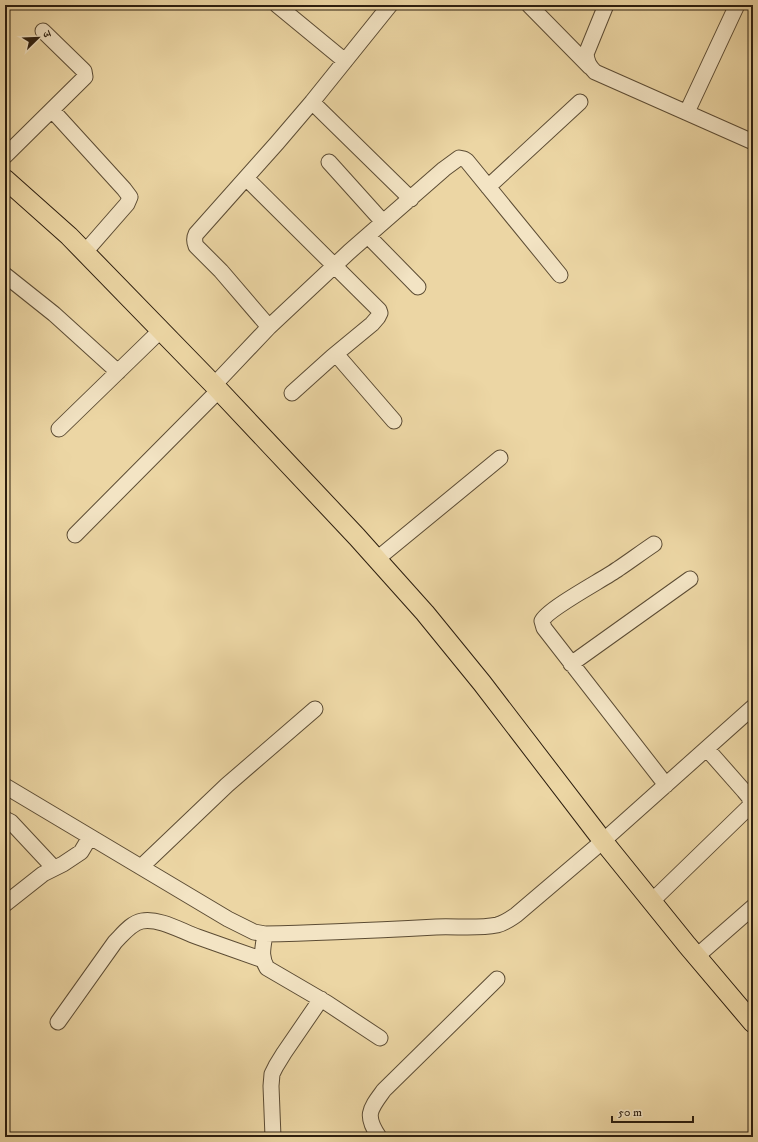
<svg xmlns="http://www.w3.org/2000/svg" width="758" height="1142" font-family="'IM FELL DW Pica','Noto Serif Devanagari',serif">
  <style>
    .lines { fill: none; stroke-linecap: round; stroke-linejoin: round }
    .minor-casing { stroke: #5c4c34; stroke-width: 17 }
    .major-casing { stroke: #2c1e0f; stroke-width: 21 }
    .minor { stroke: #f3e4c4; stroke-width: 15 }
    .major { stroke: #ecd6a4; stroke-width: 19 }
  </style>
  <rect width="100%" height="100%" fill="#ecd6a4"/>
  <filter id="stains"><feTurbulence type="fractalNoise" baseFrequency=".005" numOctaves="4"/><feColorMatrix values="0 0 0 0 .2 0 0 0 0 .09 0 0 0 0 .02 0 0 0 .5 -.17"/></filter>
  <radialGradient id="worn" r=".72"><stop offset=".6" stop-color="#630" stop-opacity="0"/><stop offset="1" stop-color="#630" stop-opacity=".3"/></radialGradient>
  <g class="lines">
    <g class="minor-casing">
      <path id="minor" d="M277,5L345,61
        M529,5L590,67
        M606,5L586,54C587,62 589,66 595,72L753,142
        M312,102L411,199
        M52,110L124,189L130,197L127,204L85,252
        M687,112L737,5
        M5,156L85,77L84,71L81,68L43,31
        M329,162L383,222
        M246,178L379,310L380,313L378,317L372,324L332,357L292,393
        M488,187L580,102
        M368,236L418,287
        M5,275L54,314L118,372
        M269,327L221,271L196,246C194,241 194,238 196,234L277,143L312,102L390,5
        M336,354L394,421
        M214,385L269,327L349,252L444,169L459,158L464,159L467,161L560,275
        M59,429L161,330
        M75,535L219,390
        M654,544C642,552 630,561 618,569C604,579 547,609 542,621L544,628L666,785
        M377,559L500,458
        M571,664L690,579
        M5,786L228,919L254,932L265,934C322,933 379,930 436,927C456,926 477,929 497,925C505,923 510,919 516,915L603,841L753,707
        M5,819L11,822L54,868
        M141,867L227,785L315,709
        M652,901L751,805L749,797L744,791L707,749
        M5,904L43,874L63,864L81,852L90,837
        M265,934C263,948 260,956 267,968L327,1003L380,1038
        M697,956L753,907
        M58,1022L115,942C123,934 131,923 142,921C160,918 181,931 198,937C220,945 241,952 263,960
        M273,1137L271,1086L272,1074L276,1066L284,1053L321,999
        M379,1137C364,1115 370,1109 384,1090L497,979"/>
    </g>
    <g class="major-casing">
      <path id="major" d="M5,179L69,236L214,385L357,537L425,613L482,683L603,841L687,945L753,1023"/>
    </g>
    <use href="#minor" class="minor"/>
    <use href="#major" class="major"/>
  </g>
  <rect width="758" height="1142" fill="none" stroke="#ecd6a4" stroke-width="20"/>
  <rect x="6" y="6" width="746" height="1130" fill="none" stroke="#2c1e0f" stroke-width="2"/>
  <rect x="10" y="10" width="738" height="1122" fill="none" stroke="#2c1e0f"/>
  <g transform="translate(38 38) rotate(67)" stroke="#f3e4c4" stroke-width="3" paint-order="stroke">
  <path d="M0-3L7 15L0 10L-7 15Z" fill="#2c1e0f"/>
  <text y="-6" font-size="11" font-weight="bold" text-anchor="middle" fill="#2c1e0f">उ</text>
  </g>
  <path d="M612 1116v6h81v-6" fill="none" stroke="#2c1e0f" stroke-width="2"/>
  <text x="618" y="1116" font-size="12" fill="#2c1e0f" stroke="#f3e4c4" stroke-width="3" paint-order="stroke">50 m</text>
  <rect width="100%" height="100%" filter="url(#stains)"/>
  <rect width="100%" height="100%" fill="url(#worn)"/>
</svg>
